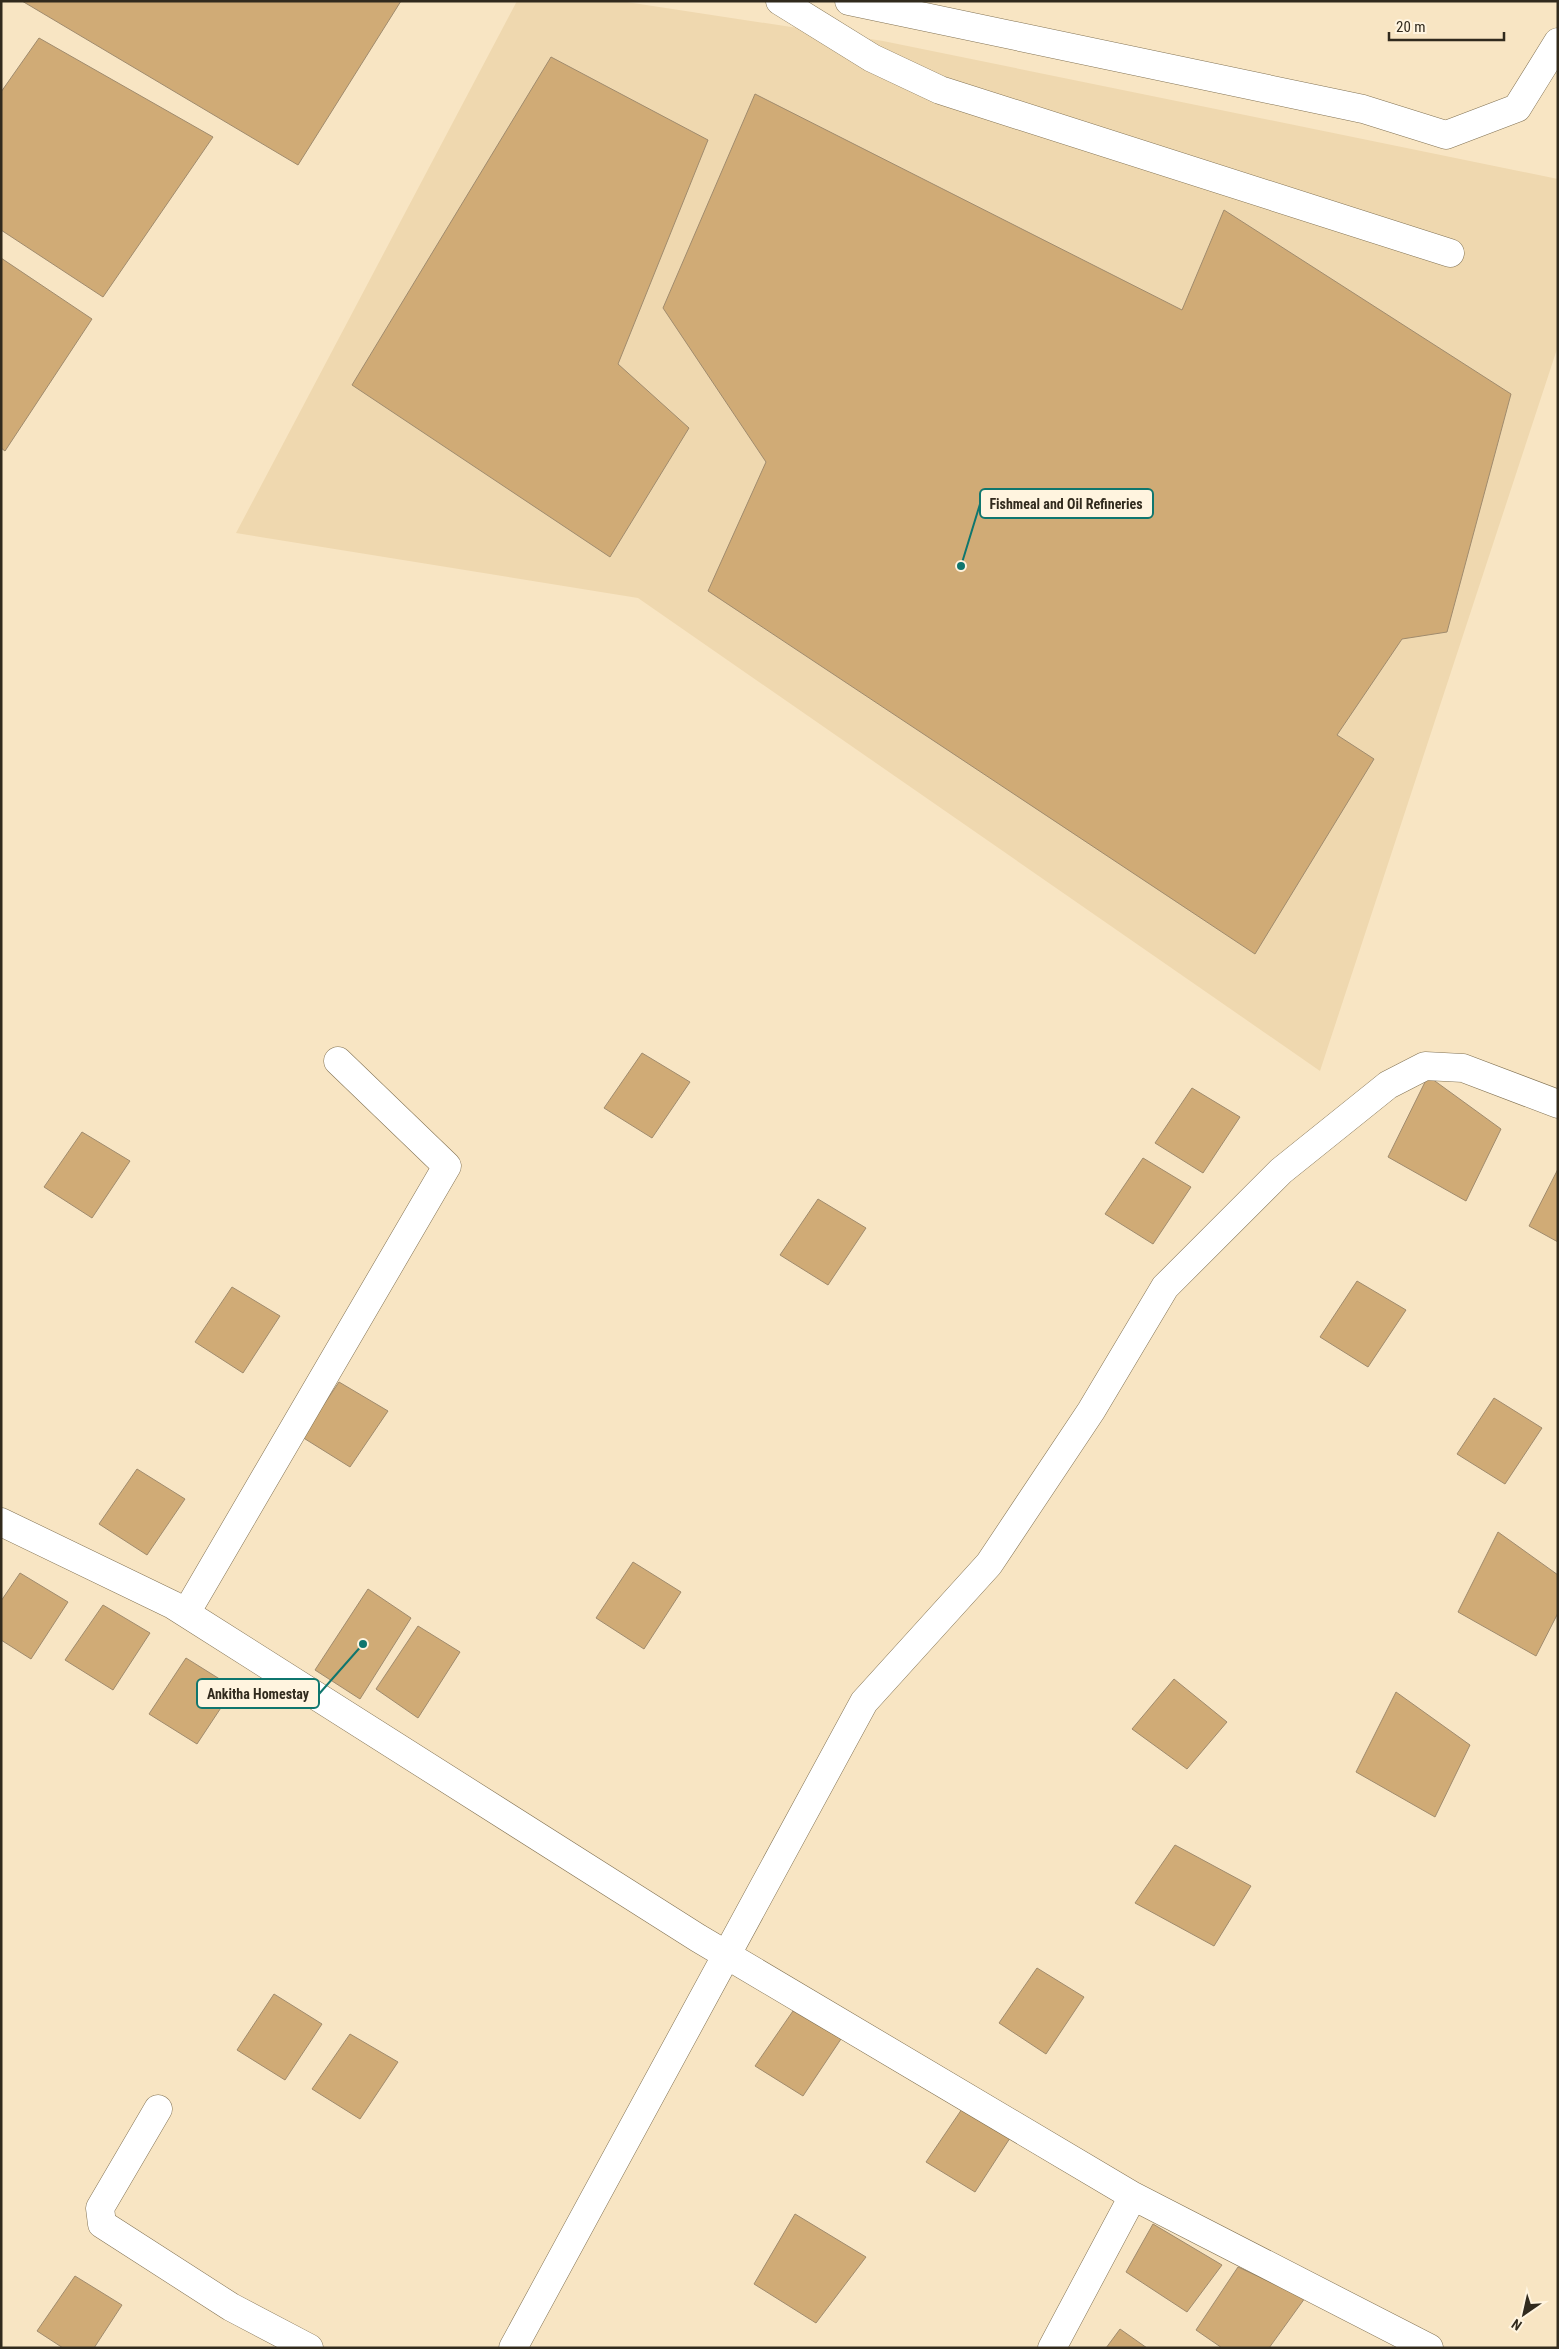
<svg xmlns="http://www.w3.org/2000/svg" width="1559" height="2349" font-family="'Roboto Condensed',sans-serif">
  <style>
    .built { fill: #efd8af }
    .building { fill: #d0ab76; stroke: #a08b6d }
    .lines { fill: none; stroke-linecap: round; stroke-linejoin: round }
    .minor-casing { stroke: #827253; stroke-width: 29 }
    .minor { stroke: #fff; stroke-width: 28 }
    .leader { fill: none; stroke: #0f766e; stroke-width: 2 }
    .callout-dot { fill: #0f766e; stroke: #fff4df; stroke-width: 2 }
    .callout { fill: #fff4df; stroke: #0f766e; stroke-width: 2 }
    .callout-label { font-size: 14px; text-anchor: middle; font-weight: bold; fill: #312a1d }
  </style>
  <rect width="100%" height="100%" fill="#f8e5c3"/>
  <path class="built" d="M517,1H620L883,41L1558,179V346L1320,1071L638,598L236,533Z"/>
  <path class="building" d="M22,1H401L298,165Z
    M39,38L213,137L103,297L1,230V92Z
    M551,57L708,140L618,364L689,428L610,557L352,385Z
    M755,94L1182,310L1224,210L1511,394L1447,632L1402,639L1337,735L1374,759L1255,954L708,591L766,462L663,308Z
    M1,258L92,319L5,451L1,448Z
    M642,1053L690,1082L652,1138L604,1108Z
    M1428,1076L1501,1129L1466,1201L1388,1157Z
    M1192,1088L1240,1117L1203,1173L1155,1143Z
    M82,1132L130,1161L92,1218L44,1187Z
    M1143,1158L1191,1187L1153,1244L1105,1214Z
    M1558,1169V1242L1529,1226Z
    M818,1199L866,1228L828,1285L780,1255Z
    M1357,1281L1406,1310L1368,1367L1320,1337Z
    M232,1287L280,1316L243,1373L195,1342Z
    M339,1382L388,1411L350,1467L302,1437Z
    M1494,1398L1542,1428L1505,1484L1457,1454Z
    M137,1469L185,1499L147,1555L99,1524Z
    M1498,1532L1558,1575V1613L1536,1656L1458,1612Z
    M633,1562L681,1592L644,1649L596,1618Z
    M20,1573L68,1602L31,1659L1,1640V1601Z
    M368,1589L411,1618L360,1699L315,1670Z
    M103,1605L150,1633L113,1690L65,1660Z
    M418,1626L460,1652L418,1718L376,1689Z
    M186,1658L234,1688L197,1744L149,1714Z
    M1174,1679L1227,1722L1187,1769L1132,1729Z
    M1396,1692L1470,1745L1435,1817L1356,1772Z
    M1175,1845L1251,1886L1214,1946L1135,1903Z
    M1037,1968L1084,1997L1046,2054L999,2023Z
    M274,1994L322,2024L285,2080L237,2050Z
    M793,2011L841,2039L803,2096L755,2066Z
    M350,2034L398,2062L360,2119L312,2089Z
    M964,2106L1012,2135L975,2192L926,2162Z
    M795,2214L866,2257L816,2323L754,2284Z
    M1153,2224L1222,2265L1187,2312L1126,2272Z
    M1238,2267L1305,2298L1269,2348H1222L1196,2330Z
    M75,2276L122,2305L94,2348H63L37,2331Z
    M1120,2329L1147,2348H1106Z"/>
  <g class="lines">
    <g class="minor-casing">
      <path id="minor" d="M780,1L872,58L940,90L1450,253
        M849,1L1363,109L1446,135L1517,108L1558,42
        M1,1522L173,1605L698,1938L1133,2196L1429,2348
        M186,1613L447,1166L338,1061
        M158,2109L100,2208L102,2224L231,2307L309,2348
        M513,2348L864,1702L989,1564L1091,1411L1165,1287L1281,1171L1388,1085L1425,1066L1463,1068L1558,1104
        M1052,2348L1133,2196"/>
    </g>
    <use href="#minor" class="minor"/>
  </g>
  <path class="leader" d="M961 566L980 504M363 1644L319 1694"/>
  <g class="callout-dot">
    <circle cx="961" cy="566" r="5"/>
    <circle cx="363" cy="1644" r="5"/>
  </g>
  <g class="callout">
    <rect x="980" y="489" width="173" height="29" rx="5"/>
    <rect x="197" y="1679" width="122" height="29" rx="5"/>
  </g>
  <g class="callout-label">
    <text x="1066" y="509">Fishmeal and Oil Refineries</text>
    <text x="258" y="1699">Ankitha Homestay</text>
  </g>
  <rect width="1559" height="2349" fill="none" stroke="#312a1d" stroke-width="5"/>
  <g transform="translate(1524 2314) rotate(214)" stroke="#fff4df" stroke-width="4" paint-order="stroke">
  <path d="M0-4L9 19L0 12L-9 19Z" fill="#312a1d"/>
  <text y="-8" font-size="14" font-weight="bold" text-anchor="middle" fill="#312a1d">N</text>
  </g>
  <path d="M1389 32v8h115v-8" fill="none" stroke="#312a1d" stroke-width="2.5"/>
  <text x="1396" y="32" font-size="15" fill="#312a1d" stroke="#fff4df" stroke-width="4" paint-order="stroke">20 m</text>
</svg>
